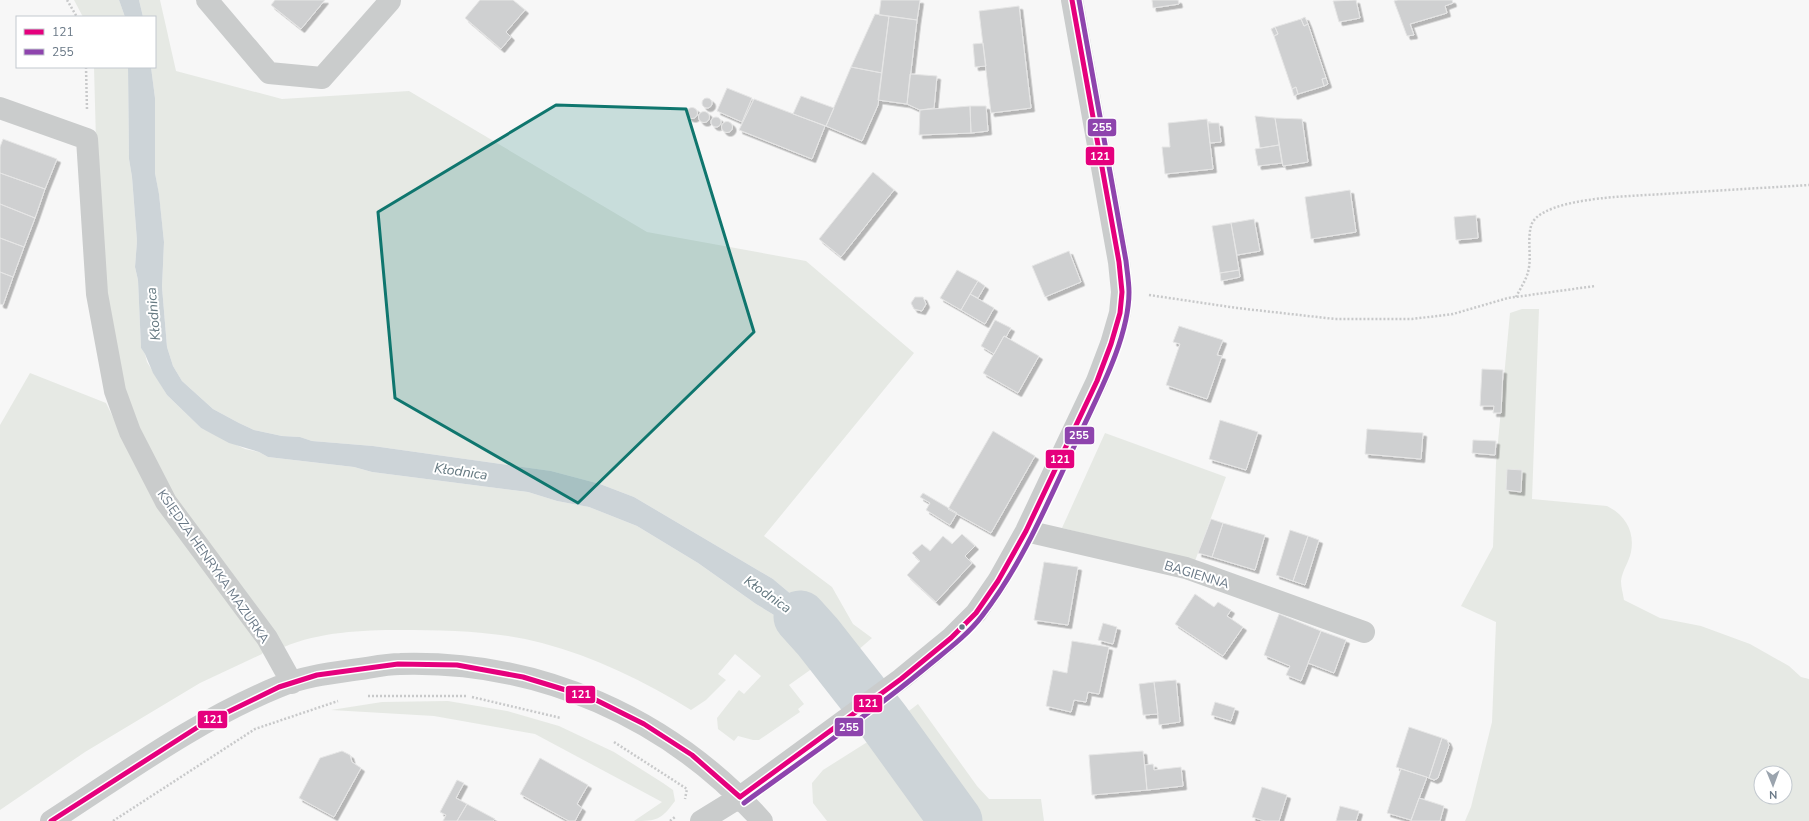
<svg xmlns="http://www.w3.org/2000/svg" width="1809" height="821" font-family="'Nunito Sans',sans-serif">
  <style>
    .green { fill: #e6e9e4; fill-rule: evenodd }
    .water { fill: #cdd4d8 }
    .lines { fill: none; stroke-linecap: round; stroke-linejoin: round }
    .river { stroke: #cdd4d8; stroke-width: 53 }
    .building { fill: #cfd0d1; stroke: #e6e6e6; filter: url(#shadow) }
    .path { stroke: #c8c9ca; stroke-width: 2.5; stroke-dasharray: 2 2; stroke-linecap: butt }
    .minor { stroke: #cacccc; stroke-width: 22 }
    .bus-1-casing { stroke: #fff; stroke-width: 8 }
    .bus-2-casing { stroke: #fff; stroke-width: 8 }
    .bus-1 { stroke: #e5007d; stroke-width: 5 }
    .bus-2 { stroke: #8e44ad; stroke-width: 5 }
    .marked { fill: #0f766e; fill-opacity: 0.2; stroke: #0f766e; stroke-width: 3; stroke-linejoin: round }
    .bus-dot { fill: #697886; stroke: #fff; stroke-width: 1.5 }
    .labels { text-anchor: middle; stroke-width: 4; stroke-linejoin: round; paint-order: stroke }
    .street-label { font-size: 13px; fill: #697886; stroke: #fff }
    .water-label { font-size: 14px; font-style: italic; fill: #657981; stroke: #fff }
    .line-badge { stroke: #fff; stroke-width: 1.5 }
    .badge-label { font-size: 11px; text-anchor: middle; font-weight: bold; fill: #fff }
  </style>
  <defs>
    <filter id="shadow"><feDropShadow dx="3.5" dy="3.5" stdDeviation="0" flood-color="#0004"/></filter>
  </defs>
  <rect width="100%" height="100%" fill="#f7f7f7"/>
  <path class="green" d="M74,0H119L125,17H83Z
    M139,0H160L176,71L282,99L409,91L647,232L806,261L914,353L764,536L832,587L853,624L872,638L850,657L805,606L773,579L634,497L600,484L551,471L373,446L312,441L300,437L282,436L254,430L239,423L213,409L182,381L173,366L167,347L162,287L164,242L159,195L155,173V98L151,67H155V17H143Z
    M94,67H128L129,159L132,177L137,241L135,267L138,280L141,348L145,354L147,362L167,395L201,428L245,449L259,452L268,457L354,467L372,472L528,492L557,501L589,507L637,526L698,563L756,604L779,618L812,646L839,679L836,681L820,663L789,685L804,704L798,709L800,712L759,740H753L738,736L734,741L718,729L717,718L739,690L744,694L761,676L735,654L718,674L726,680L706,700L691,710C644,681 595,657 542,643C496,631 447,630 400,630C362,630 319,632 284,647L173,499L137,429L109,337L97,179Z
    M1522,309H1539L1532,499L1607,506C1625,515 1635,531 1631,552C1629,562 1622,571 1621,581C1621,587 1623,594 1624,600L1660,618L1701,626L1750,644L1789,666L1801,677L1809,679V821H1465L1471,807L1492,722L1496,622L1461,606L1493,547L1496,463L1510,313ZM1761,773H1785V797H1761Z
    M30,373L106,403L137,466L265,649L262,654L200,683L85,752L0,810V425Z
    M1105,433L1226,477L1195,561L1062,528Z
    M448,701L507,711L559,726L614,752L663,783L673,790L675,801C661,820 657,821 634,821L662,802L535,734L434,716L331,710L382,702Z
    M918,704L977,786L989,799H1041L1044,821H827L813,803L812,783L823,770L880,734L935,807L950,793L940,786L893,723Z"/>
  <path class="water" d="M119,0H139L143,17H125Z
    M128,67H151L155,98V173L159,194L164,242L162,287L167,347L173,366L182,381L213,409L239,423L254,430L282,436L300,437L312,441L373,446L551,471L600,484L634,497L773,579L805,606L857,666L839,679L812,646L779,618L756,604L698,563L637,526L589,507L557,501L528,492L372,472L354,467L268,457L259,452L229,443L201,428L167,395L153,373L145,354L141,348L138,280L135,267L137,241L132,177L129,159Z"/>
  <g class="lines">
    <path class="river" d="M800,617L818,637L883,720L956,821"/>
  </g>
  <path class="building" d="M275,0H325L301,29L271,5Z
    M480,0H513L525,10L506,32L511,37L501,49L465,18Z
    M881,0H920L917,20L879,15Z
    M1152,0H1178L1179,4L1153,8Z
    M1356,0L1360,18L1339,22L1333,1Z
    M1398,0H1452L1453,3L1445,6L1447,13L1410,24L1414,35L1407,36L1394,1Z
    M1019,6L1031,108L991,113L979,11Z
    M875,14L889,16L882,73L851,67Z
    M889,16L917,20L907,104L878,100Z
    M1305,17L1308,24L1304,26L1301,19Z
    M1301,19L1304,26L1308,24L1326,78L1322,79L1324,86L1298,94L1296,87L1292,89L1274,36L1278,34L1275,27Z
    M1275,27L1278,34L1274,36L1271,29Z
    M983,43L986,66L975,67L973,44Z
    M851,67L882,73L878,105L862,141L826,126Z
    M910,74L937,76L934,108L920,110L907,104Z
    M1326,78L1328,84L1324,86L1322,79Z
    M1296,87L1298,94L1294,96L1292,89Z
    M727,88L752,98L742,122L717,111Z
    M801,96L834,108L826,126L793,114Z
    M702 103a5 5 0 1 1 10 0a5 5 0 1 1-10 0Z
    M754,99L825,126L812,159L739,130Z
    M970,106H986L988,131L971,133Z
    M970,106L971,133L919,135L920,110Z
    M686.5 113a5.5 5.5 0 1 1 11 0a5.5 5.5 0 1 1-11 0Z
    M698.5 117a5.5 5.5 0 1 1 11 0a5.5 5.5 0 1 1-11 0Z
    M1255,116L1275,118L1279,145L1260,148Z
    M711 122a5 5 0 1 1 10 0a5 5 0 1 1-10 0Z
    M1275,118L1302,119L1308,162L1283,166Z
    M1207,119L1213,169L1165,174L1162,147H1170L1168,123Z
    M721.5 127a5.5 5.5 0 1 1 11 0a5.5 5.5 0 1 1-11 0Z
    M1208,123H1219L1221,142L1210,143Z
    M3,139L57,159L45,189L0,173V147Z
    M1279,145L1282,163L1258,166L1255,149Z
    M873,172L894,190L841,257L819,239Z
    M0,173L45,189L35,218L0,204Z
    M1350,190L1356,232L1311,239L1305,197Z
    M0,204L35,218L24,247L0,238Z
    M1476,215L1478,238L1456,240L1454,217Z
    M1254,219L1260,251L1237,255L1231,223Z
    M1231,223L1239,270L1220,273L1212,226Z
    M0,238L24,247L13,277L0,272Z
    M1069,251L1081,282L1045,297L1032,266Z
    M957,270L978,281L961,310L940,298Z
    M1239,270L1240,277L1221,281L1220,273Z
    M0,272L13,277L3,305L0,304Z
    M978,281L985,286L978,298L970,294Z
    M970,294L994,308L985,324L961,310Z
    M915,297H923L926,304L922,311L914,309L911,303Z
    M995,320L1011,328L1006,337L1004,336L994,354L981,346Z
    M1179,326L1223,340L1217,355L1222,356L1207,399L1166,385L1180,344L1173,342Z
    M1004,336L1039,356L1018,393L983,373Z
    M1482,369L1503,370L1501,413H1493L1494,406H1480Z
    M1220,420L1258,432L1246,470L1209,459Z
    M1367,429L1423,433L1421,459L1365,454Z
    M993,431L1035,456L991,533L948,509Z
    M1473,440L1496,441L1495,455L1472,453Z
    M1507,469L1522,470L1521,492L1506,490Z
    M923,493L957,513L950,525L926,510L930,503L920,497Z
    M1211,519L1223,523L1212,557L1198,553Z
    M1223,523L1265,535L1255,570L1212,557Z
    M1290,530L1308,536L1293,581L1276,575Z
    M962,534L975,546L965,556L972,563L936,602L907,575L920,561L912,553L922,544L930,551L943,536L952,544Z
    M1308,536L1319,540L1305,585L1293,581Z
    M1044,562L1078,567L1068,625L1034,620Z
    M1195,594L1214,607L1218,602L1231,610L1227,616L1243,627L1223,656L1175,624Z
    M1279,614L1321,631L1301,681L1286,675L1290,666L1264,655Z
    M1103,623L1117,627L1113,644L1098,640Z
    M1321,631L1346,640L1334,673L1308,663Z
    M1072,641L1109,647L1099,694L1088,692L1086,702L1074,700L1071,712L1046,706L1053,670L1067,673Z
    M1176,680L1180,722L1159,725L1154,682Z
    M1154,682L1158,714L1143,715L1139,684Z
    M1215,702L1235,708L1231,721L1211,715Z
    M1409,727L1442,738L1429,778L1396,767Z
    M1442,738L1447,740L1449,745L1438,778L1434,780L1429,778Z
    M342,751L350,755L352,762L361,768L334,817L299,798L320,758Z
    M1143,751L1147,790L1092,795L1089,755Z
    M540,758L588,785L577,804L582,808L575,821H569L520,794Z
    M1153,764L1154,770L1181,767L1183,786L1147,790L1145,765Z
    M1401,769L1427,777L1411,820L1387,813Z
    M457,780L464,783L456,798L467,804L457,821H443L446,815L440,812Z
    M1262,787L1287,795L1279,821H1265L1252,817Z
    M1419,798L1444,806L1440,821H1411Z
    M467,804L495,819L493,821H457Z
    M1340,806L1359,811L1356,821H1336Z"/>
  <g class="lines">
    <path class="path" d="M67,0L77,17
      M86,67L87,110
      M1149,295L1237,308L1335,319H1412L1453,314L1508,298L1595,286
      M1516,297C1520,289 1526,280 1528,272C1532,258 1527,241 1531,226C1537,204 1594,199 1614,197L1809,185
      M368,696H467
      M472,697L561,718
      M614,742L687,789L685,799
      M113,821L255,729L338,701
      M670,821L675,817"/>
    <path class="minor" d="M207,0L269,73L322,78L390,1
      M0,108L87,139L97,294L115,391L130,432L166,502L267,638L292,683
      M1026,531L1186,568L1364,632
      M51,821C124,774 197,720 278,687C304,676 332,673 360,669C373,667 387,664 400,664C539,660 669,717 762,821
      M701,821L740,797L901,679L951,638L976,613L998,581L1026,531L1097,381L1111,344L1120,313L1122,292L1119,262L1072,0"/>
    <g class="bus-1-casing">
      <path id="bus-1" d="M740,797L901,679L951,638L976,613L998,581L1026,531L1097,381L1111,344L1120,313L1122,292L1119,262L1072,0
        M51,821L201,725L279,687L317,675L398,664L457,665L523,677L592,698L644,724L692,755L740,797"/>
    </g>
    <g class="bus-2-casing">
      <path id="bus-2" d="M744,803C804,759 866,717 923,670C943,653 966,637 982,616C1024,562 1050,497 1079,436C1098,395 1129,338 1129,292C1129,282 1127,271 1126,261L1079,0"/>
    </g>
    <use href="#bus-1" class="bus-1"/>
    <use href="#bus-2" class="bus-2"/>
  </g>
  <path class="marked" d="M556,105L686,109L754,332L578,503L395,398L378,212Z"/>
  <circle class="bus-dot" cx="962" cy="627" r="3.5"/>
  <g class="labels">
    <g class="street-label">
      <text transform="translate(214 566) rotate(55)" y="5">KSIĘDZA HENRYKA MAZURKA</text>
      <text transform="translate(1197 574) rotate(17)" y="5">BAGIENNA</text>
    </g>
    <g class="water-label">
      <text transform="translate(153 314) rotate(-95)" y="5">Kłodnica</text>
      <text transform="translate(461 471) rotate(8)" y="5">Kłodnica</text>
      <text transform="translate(768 594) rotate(35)" y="5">Kłodnica</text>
    </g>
  </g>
  <g class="line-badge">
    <rect x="1087" y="118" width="30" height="19" rx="4" fill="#8e44ad"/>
    <rect x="1085" y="146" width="30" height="20" rx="4" fill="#e5007d"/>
    <rect x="1064" y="426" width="31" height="19" rx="4" fill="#8e44ad"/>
    <rect x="1045" y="449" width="30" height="20" rx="4" fill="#e5007d"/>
    <rect x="565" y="685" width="31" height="19" rx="4" fill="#e5007d"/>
    <rect x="853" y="694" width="30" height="19" rx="4" fill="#e5007d"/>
    <rect x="197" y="710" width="31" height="19" rx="4" fill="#e5007d"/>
    <rect x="834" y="717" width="30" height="20" rx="4" fill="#8e44ad"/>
  </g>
  <g class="badge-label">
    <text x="1102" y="131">255</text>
    <text x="1100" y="160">121</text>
    <text x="1079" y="439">255</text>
    <text x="1060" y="463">121</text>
    <text x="581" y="698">121</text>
    <text x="868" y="707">121</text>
    <text x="213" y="723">121</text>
    <text x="849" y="731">255</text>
  </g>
  <rect x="16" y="16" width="140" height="52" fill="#ffffff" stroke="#c3c9cf"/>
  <rect x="24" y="29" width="20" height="6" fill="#e5007d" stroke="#c3c9cf"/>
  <text x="52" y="36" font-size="12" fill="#697886">121</text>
  <rect x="24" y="49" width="20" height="6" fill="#8e44ad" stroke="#c3c9cf"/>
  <text x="52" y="56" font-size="12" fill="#697886">255</text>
  <g transform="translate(1773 785) rotate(179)"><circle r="19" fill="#ffffff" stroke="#c3c9cf"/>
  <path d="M0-3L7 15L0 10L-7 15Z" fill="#9ba4ae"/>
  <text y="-6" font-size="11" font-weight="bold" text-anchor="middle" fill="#697886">N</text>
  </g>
</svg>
